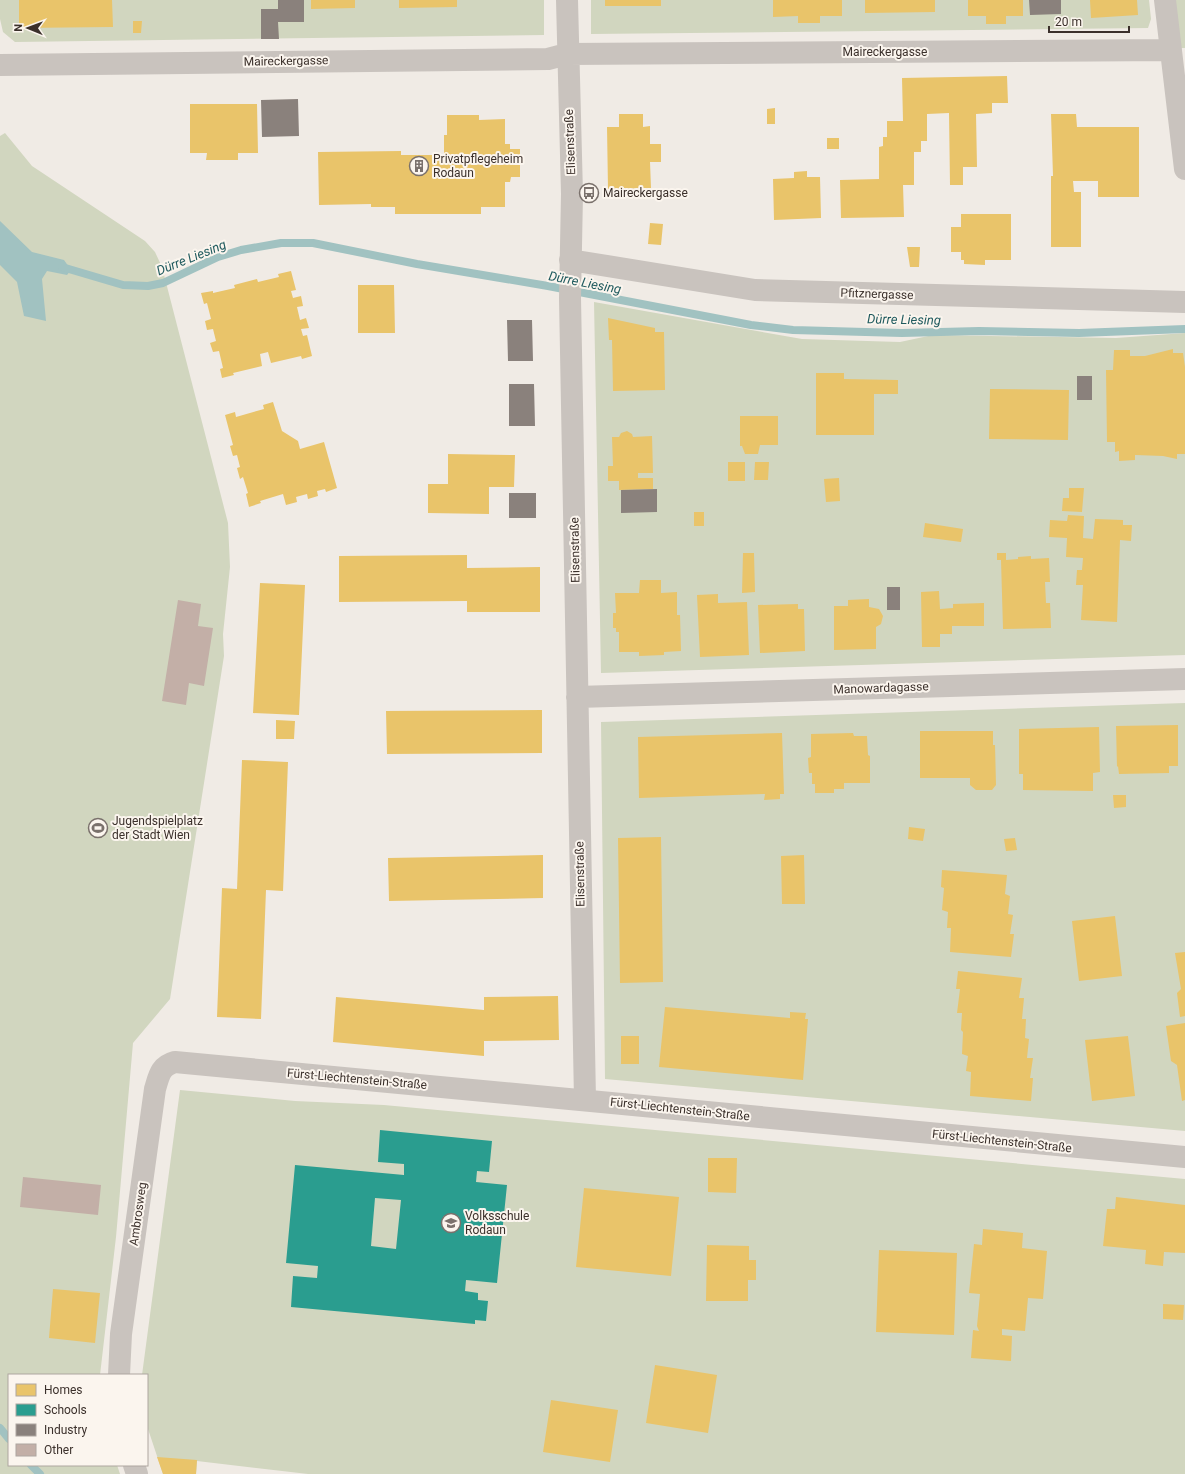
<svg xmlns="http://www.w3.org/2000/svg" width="1185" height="1474" font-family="Roboto,sans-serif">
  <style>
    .green { fill: #d1d6bf }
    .water { fill: #a1c2c1 }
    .homes { fill: #e9c46a }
    .schools { fill: #2a9d8f; fill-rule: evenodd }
    .industry { fill: #8a817c }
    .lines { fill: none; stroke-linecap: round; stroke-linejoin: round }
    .stream { stroke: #a1c2c1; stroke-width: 8 }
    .building { fill: #c3afa7 }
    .minor { stroke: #c9c3be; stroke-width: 22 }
    .labels { text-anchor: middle; stroke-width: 4; stroke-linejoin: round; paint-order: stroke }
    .street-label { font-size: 12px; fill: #3b302b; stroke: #fbf5ee }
    .poi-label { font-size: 12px; fill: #3b302b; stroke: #fbf5ee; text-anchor: start }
    .water-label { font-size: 13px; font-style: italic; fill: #1f5a5e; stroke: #fbf5ee }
  </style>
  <rect width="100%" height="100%" fill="#f0ebe5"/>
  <path class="green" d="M0,0H544V35L15,42L3,32L0,19Z
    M591,0H1149L1151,19L1148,28L591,34Z
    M1173,0H1185V48H1179Z
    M5,133L32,166L145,241L155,252L162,267L228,523L230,567L223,634L224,656L170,999L133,1043L116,1237L100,1375H9V1465H117L120,1474H0V136Z
    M594,302L802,339L900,342L933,335L1116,338L1185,333V655L601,673Z
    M1185,703V1131L605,1079L601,722Z
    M180,1090L295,1101L384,1105L1185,1179V1474H308L197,1461L196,1474H163L147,1426V1375H142Z"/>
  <path class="water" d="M0,221L32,252L64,260L71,270L67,275L47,271L42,279L46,321L24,316L17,282L0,265Z"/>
  <path class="homes" d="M19,0H112L113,27L19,28Z
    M311,0H355V8L311,9Z
    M399,0H457V7L399,8Z
    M605,0H661V6H605Z
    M773,0H842V16H820V23H798V16L773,17Z
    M865,0H935V12L865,13Z
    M968,0H1023V16H1006V24H986V16H968Z
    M1090,0H1137L1138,15L1091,18Z
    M133,21H142L141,33H133Z
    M1007,76L1008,103H992V113L976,114L977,167H963V185H950L949,113L927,114V141H921V152H914V185H903L904,217L841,218L840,180L879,179V147L883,146V137H887V121H903L902,78Z
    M190,104H257L258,153H238V160H206L207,153H190Z
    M775,108V124H767V109Z
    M619,114H643V127L650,126V144H661V162H650L651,188L608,189L607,127H619Z
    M1051,114H1076L1077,127H1139V197H1098V181H1073L1074,192H1081V247H1051V176H1053Z
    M447,115H479V120L505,119V144H510V149H520V177H511L510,182H505V207H481V214H395V207H371V204L319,205L318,152L401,151V155H444V135H447Z
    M827,138H839V149H827Z
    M807,171V177H820L821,218L774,220L773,179L794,178V172Z
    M961,214H1011V260H985V265L964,264V260H961V252H951V227H961Z
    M650,223L663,224L661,245L648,244Z
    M907,247H920L919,267H910Z
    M291,271L296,290L291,291L293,298L301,296L303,306L297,307L300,320L306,318L309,328L301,329L303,336L307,335L312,356L302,359L301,356L271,363L268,352L260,354L262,366L233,373L234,375L222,378L220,369L223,368L219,351L213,352L210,343L216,341L213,329L207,330L205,321L211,319L207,303L204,304L201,293L213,291V293L235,288L234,285L257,279L258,282L279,277L278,274Z
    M358,285H394L395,333H358Z
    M608,318L655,328V332H664L665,390L613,391L612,340H609Z
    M1173,349V353H1183L1185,367V454H1177V459L1163,456L1135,455V460L1119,461V451L1115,452V442H1107L1106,370H1113L1114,350H1130V356H1145Z
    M816,373H844V379L898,380V394H874V435H816Z
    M990,389L1069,390L1068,440L989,439Z
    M273,402L282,431L298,441L300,449L324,442L337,488L326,492L325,489L317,491L318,496L308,499L307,494L296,497L297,502L286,505L283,494L260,501L261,503L249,507L246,494L248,493L243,477L240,479L237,468L240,467L237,455L233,456L230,446L233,445L225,415L235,412L236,417L264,409L263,405Z
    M740,416H778V445H760L758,454H745L742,446H740Z
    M627,431L632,434L633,437L652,436L653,473H638V478H653V489L619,490V481H608V466H613L612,437H619L621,433Z
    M448,454L515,455L514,487H489V514L428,513V484H448Z
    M728,462H745V481H728Z
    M755,462H769L768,480H754Z
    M839,478L840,501L826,502L824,479Z
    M1069,488H1084L1082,512L1062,511L1063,498H1069Z
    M694,512H704V526H694Z
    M1068,515L1084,516L1083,538L1093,539L1095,519L1123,520V525H1132L1131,541L1120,540L1117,622L1081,620L1083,585H1076L1077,570H1082L1083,558L1066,557L1067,538L1049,537L1050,520L1067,521Z
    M925,523L963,529L961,542L923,537Z
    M743,553H754L755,592L742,593Z
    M997,553H1006V560L1018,559V557L1031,556V559L1049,558L1050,582H1045L1046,603H1050L1051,628L1003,629L1001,560H997Z
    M467,555V568L540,567V612H467V601L339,602V556Z
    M640,580H661V593L677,592V615H680L681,651L664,652V655L639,656V652H619V632H616V628H613V613H616L615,593H639Z
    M260,583L305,585L299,715L253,713Z
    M939,591L940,609L953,608V604L984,603V626H952V634H940V647H922L921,592Z
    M718,594V603L747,602L749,655L700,657L697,595Z
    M869,599V607L879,609L883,616L881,624L876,627V649L834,650V606H848V600Z
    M798,604V609H804L805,651L760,653L758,605Z
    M542,710V753L387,754L386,711Z
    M276,720L295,721L294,739H276Z
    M1178,725V766H1169V773L1119,774L1118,766L1117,767L1116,726Z
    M1099,727L1100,772L1093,773V791L1023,790V774H1019V729Z
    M920,731H993V745H995L996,785L992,790H976L970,785V778H920Z
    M782,733L784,794H780V799L764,800L765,794L639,798L638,737Z
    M853,733L854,736H867L868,755L870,756V783H844V789H834V793H815V784H812V773H809L808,758L811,757V734Z
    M242,760L288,762L283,891L266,890L261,1019L217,1017L222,888L237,889Z
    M1113,795H1126V807L1114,808Z
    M909,827L925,829L923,841L908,839Z
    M661,837L663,982L620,983L618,838Z
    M1015,838L1017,850L1006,851L1004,839Z
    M543,855V898L389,901L388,858Z
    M804,855L805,904H782L781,856Z
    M942,870L1007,875L1005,894L1010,896L1008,914L1013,915L1010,934H1014L1011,957L950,952L951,928H947L948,912L942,910L944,888L941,887Z
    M1115,916L1122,976L1079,981L1072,921Z
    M1185,952V1016L1180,1017L1177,993L1181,989L1175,953Z
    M958,971L1022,978L1019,998H1024L1022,1019H1026L1025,1038L1029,1039L1027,1058H1033L1030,1078H1033L1031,1101L970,1096L971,1072L966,1071L968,1056L962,1054L963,1032L961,1030L962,1013H957L960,989H956Z
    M558,996L559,1040L484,1041V1056L333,1042L336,997L484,1010V997Z
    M665,1007L790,1018V1012L806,1013L805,1019H808L803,1080L659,1067Z
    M1185,1023V1100L1182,1101L1177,1065L1171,1061L1166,1026Z
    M621,1036H639V1064H621Z
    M1128,1036L1135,1096L1092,1101L1085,1040Z
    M708,1158H737L736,1193L708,1192Z
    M584,1188L679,1197L671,1276L576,1267Z
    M1116,1197L1185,1205V1253L1164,1252L1163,1266L1145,1264L1146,1250L1103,1246L1107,1209H1115Z
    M983,1229L1023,1233L1022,1248L1047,1251L1043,1299L1028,1298L1025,1331L1002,1329V1335L1012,1336L1011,1361L971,1358L973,1330L979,1331L977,1326L980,1294L969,1293L974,1244L982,1245Z
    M707,1245L749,1246V1260H756V1280H748V1301H706Z
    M879,1250L957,1253L954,1335L876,1332Z
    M53,1289L100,1293L95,1343L49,1338Z
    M1163,1304L1184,1305L1183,1320L1163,1319Z
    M655,1365L717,1375L708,1433L646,1423Z
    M551,1400L618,1410L610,1462L543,1452Z
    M157,1457L197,1460L196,1474H163Z"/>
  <path class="schools" d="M380,1130L492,1141L489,1172L477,1171L476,1182L507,1185L497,1283L466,1280L465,1291L478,1293V1300L488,1301L486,1321L475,1320V1324L291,1307L293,1276L317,1278L318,1266L286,1263L295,1165L404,1175V1164L378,1162ZM375,1198L401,1200L396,1249L371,1246Z"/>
  <path class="industry" d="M278,0H304V22H278L279,39H261V9H278Z
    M1029,0H1061V14L1030,15Z
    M298,99L299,136L262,137L261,100Z
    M507,320H532L533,361H508Z
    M1077,376H1092V400H1077Z
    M509,384H534L535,426H509Z
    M657,489V512L621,513V490Z
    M509,493H536V518H509Z
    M887,587H900V610H887Z"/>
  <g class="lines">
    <path class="stream" d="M62,267L123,285L148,286L163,283L218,257L241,250L281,243H313L417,264L548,286L751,325L793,330L902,333L979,331L1079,333L1185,329
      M0,1428L9,1439
      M31,1465L40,1474"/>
  </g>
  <path class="building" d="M178,600L201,604L198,626L213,628L204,686L189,683L186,705L162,701Z
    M23,1177L101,1185L98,1215L20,1207Z"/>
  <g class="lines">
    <path class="minor" d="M567,0L572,194L570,298L585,1100
      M1165,0L1185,169
      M0,65L548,59L567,54L1171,50
      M570,260L755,290L1185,302
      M577,697L1185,679
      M119,1375L121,1334L155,1089C159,1076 160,1066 175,1062L1185,1157
      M134,1465L137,1474"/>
  </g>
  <defs>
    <g id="building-ring" transform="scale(1)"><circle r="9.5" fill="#fbf5ee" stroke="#7a716c" stroke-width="1.5"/><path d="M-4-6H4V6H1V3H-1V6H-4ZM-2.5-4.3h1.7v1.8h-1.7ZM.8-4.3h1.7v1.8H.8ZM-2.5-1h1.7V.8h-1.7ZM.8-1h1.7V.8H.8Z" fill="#7a716c"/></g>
    <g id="bus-ring" transform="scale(1)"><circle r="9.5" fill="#fbf5ee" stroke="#7a716c" stroke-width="1.5"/><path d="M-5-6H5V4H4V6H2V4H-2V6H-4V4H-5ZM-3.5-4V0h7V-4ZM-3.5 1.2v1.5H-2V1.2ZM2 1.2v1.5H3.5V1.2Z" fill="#7a716c"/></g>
    <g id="stadium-ring" transform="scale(1)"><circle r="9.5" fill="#fbf5ee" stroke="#7a716c" stroke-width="1.5"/><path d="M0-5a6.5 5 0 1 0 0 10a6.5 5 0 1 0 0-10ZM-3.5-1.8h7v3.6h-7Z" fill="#7a716c"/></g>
    <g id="school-ring" transform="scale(1)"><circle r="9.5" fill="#fbf5ee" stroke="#7a716c" stroke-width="1.5"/><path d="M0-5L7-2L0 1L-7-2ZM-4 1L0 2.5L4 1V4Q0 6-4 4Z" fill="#7a716c"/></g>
  </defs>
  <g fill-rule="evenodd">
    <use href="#building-ring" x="419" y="166"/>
    <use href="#bus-ring" x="589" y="193"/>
    <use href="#stadium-ring" x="98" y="828"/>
    <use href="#school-ring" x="451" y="1223"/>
  </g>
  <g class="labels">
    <g class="street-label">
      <text x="885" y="56">Maireckergasse</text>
      <text transform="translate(286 61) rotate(-1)" y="4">Maireckergasse</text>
      <text transform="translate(570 142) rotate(-92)" y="4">Elisenstraße</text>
      <text transform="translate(877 294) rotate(2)" y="4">Pfitznergasse</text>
      <text transform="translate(575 550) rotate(-91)" y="4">Elisenstraße</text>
      <text transform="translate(881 688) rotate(-2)" y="4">Manowardagasse</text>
      <text transform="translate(580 874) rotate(-91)" y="4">Elisenstraße</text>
      <text transform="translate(357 1079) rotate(5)" y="4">Fürst-Liechtenstein-Straße</text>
      <text transform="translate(680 1109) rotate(6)" y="4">Fürst-Liechtenstein-Straße</text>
      <text transform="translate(1002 1141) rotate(6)" y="4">Fürst-Liechtenstein-Straße</text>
      <text transform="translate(138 1214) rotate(-82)" y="4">Ambrosweg</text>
    </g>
    <g class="poi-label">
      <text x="433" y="163">Privatpflegeheim<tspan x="433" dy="14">Rodaun</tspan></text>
      <text x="603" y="197">Maireckergasse</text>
      <text x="112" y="825">Jugendspielplatz<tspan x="112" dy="14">der Stadt Wien</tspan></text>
      <text x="465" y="1220">Volksschule<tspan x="465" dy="14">Rodaun</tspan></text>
    </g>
    <g class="water-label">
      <text transform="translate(191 257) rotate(-22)" y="5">Dürre Liesing</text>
      <text transform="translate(585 282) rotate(11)" y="5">Dürre Liesing</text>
      <text transform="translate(904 319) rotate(1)" y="5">Dürre Liesing</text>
    </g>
  </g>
  <rect x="8" y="1374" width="140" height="92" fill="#fbf5ee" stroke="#aea6a0"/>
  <rect x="16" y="1384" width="20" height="12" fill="#e9c46a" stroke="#aea6a0"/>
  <text x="44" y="1394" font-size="12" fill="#3b302b">Homes</text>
  <rect x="16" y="1404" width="20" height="12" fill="#2a9d8f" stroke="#aea6a0"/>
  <text x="44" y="1414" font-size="12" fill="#3b302b">Schools</text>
  <rect x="16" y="1424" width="20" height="12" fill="#8a817c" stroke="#aea6a0"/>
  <text x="44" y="1434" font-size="12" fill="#3b302b">Industry</text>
  <rect x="16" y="1444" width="20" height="12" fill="#c3afa7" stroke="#aea6a0"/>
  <text x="44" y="1454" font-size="12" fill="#3b302b">Other</text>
  <g transform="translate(28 28) rotate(271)" stroke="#fbf5ee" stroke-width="3" paint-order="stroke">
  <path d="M0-3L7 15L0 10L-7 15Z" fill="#3b302b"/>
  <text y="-6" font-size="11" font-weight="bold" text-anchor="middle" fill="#3b302b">N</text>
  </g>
  <path d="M1049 26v6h80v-6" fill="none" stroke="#3b302b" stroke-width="2"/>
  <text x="1055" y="26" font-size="12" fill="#3b302b" stroke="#fbf5ee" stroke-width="3" paint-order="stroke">20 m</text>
</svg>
